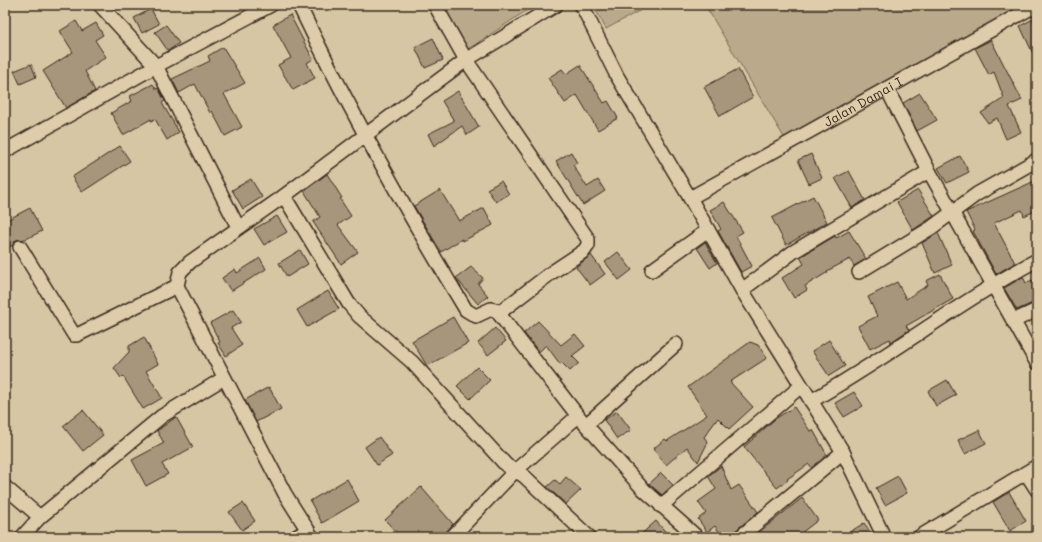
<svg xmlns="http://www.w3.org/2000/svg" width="1042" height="542" font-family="Mali,sans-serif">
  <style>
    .green { fill: #bba98c; stroke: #7b6a55 }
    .building { fill: #a7967b; stroke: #3b2a1e }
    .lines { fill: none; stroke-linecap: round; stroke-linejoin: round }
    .street-casing { stroke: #3b2a1e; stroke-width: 16 }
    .street { stroke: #deccaa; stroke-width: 13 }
    .labels { text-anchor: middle; stroke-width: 3; stroke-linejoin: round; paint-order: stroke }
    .street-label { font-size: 13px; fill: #3b2a1e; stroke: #deccaa }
  </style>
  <rect width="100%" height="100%" fill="#d7c6a4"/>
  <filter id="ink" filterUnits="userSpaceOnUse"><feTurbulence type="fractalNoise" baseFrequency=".025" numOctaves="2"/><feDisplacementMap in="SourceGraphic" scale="8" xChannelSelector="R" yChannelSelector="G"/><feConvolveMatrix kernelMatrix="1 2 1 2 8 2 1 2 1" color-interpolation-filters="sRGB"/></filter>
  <g filter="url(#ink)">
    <path class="green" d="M440,5H535L465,51Z
      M593,5H650L606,29Z
      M705,5H1022L785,139Z"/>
    <path class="building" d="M151,9L159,24L142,33L134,18Z
      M290,15L313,59L307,63L315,78L293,90L278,65L291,58L273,25Z
      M1033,19L1037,27V62L1020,26Z
      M76,21L82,31L96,23L103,35L95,40L106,57L85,71L95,91L66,108L43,71L73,52L60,31Z
      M166,25L179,43L168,51L155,32Z
      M433,38L443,60L425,68L415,47Z
      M991,40L1022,100L1009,106L1021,132L1006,139L997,118L988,123L981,113L1004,98L994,72L989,75L975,48Z
      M223,47L245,83L224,94L242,127L225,136L212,111L210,113L195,84L179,93L172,79L210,61L208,56Z
      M31,64L36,77L20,84L14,71Z
      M580,65L604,103L608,101L618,118L598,130L577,95L565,103L548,78L562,69L566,74Z
      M738,69L753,97L720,116L704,87Z
      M153,84L156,89L158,88L165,101L162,103L179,132L167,140L155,119L151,121V119L123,135L111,113L132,101L130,96Z
      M458,91L479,127L467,135L462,126L434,146L428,134L454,121L442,101Z
      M920,93L937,120L917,131L903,103Z
      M120,146L130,161L82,192L72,177Z
      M571,152L577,163L573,165L587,187L598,180L605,191L583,205L556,161Z
      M811,154L822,178L809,184L798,160Z
      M960,156L969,172L947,183L938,168Z
      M849,171L865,200L852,208L835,178Z
      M327,174L342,198L340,199L351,216L338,225L358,252L341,264L313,222L320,217L304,191Z
      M251,179L262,197L243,209L232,190Z
      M1037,180V210L1024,216L1022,210L994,223L1015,263L996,274L973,231L975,230L966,212Z
      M501,181L509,194L496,202L487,189Z
      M440,190L459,221L484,208L493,225L463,241L462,239L441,252L414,206Z
      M918,190L934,216L913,230L897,202Z
      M813,196L827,222L786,245L772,218Z
      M724,202L743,232L736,236L752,266L741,272L718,231L721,229L710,210Z
      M30,208L42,231L26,239L16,240L13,245L5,249V221Z
      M277,216L287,232L264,245L254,229Z
      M849,231L866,259L854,266L850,259L827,271L828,272L805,286L807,290L794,298L782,278L804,264L800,257L835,236L836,238Z
      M938,233L952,265L935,273L922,243Z
      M705,242L717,263L710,268L697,248Z
      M300,250L308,264L287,277L279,263Z
      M618,252L632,270L619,280L605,262Z
      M591,255L605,274L590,285L576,267Z
      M260,258L266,269L231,291L222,278L235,269L237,273Z
      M471,267L483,278L478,284L488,296L478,304L456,278Z
      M940,274L953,299L906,326L909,330L891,342L890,339L870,349L858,326L877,316L868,297L897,282L906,299L928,285L926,281Z
      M1023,277L1026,283L1032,280L1037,292V301L1017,310L1004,288Z
      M328,291L339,309L307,327L297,310Z
      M233,310L241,322L231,328L242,345L226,356L218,343L220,342L210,323Z
      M453,317L468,343L427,366L412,341Z
      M538,321L561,345L575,334L585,346L572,356L579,363L570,371L562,363L560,364L546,345L539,352L524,333Z
      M495,328L506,341L488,355L478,343Z
      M144,337L158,364L146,371L162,398L143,409L123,376L121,378L114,368L129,352V346Z
      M829,340L845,366L829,376L812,351Z
      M750,342L758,345L767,358L730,382L753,407L729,429L718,418L704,437L708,442L698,462L687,447L666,465L653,449L665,439L667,441L707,415L688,387Z
      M477,367L490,380L470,399L457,386Z
      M947,380L956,395L936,406L928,391Z
      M269,387L281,409L256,422L245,400Z
      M854,392L863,406L844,417L835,403Z
      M794,407L810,431L813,430L827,455L812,468L809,464L787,479L788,480L777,488L744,447L775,419Z
      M83,410L103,435L83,451L63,426Z
      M617,411L631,430L617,439L604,420Z
      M176,417L193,447L162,464L168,474L146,486L132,460L164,443L157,431Z
      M979,430L986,443L965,454L958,440Z
      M379,437L392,455L377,465L365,447Z
      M721,466L731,490L739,485L758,512L735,531L732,537H723L715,526L707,532L698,519L706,513L698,502L716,489L708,476Z
      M661,473L673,485L662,495L649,484Z
      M898,476L907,493L885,505L876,488Z
      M566,477L581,490L566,504L547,487L555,480L560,484Z
      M347,479L359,501L322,523L310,501Z
      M421,487L453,524L446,532L444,537H401L385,520Z
      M1009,492L1026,521L1010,531L993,502Z
      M802,498L818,520L796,537H753Z
      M243,503L255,521L242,530L229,512Z
      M656,521L670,537H638Z
      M864,523L874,537H842Z"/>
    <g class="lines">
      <g class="street-casing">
        <g id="street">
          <path d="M100,5L156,66L238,227"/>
          <path d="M299,5C349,110 406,211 466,310L476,316L491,309L496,310L578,416L642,488L697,537"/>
          <path d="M435,5L466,60L588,239V245L584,251L551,273L499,313"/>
          <path d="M580,5L583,8L617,76L690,198L742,290L843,452L884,537"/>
          <path d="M887,89L929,171L1037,363"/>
          <path d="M5,151L156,66L271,5"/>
          <path d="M284,196L349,304L359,316L412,362L506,465L524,476L589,537"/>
          <path id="s1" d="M690,198L1029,9H1037"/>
          <path d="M20,247L74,335H77L177,286"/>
          <path d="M652,270L708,230"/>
          <path d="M859,272L931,228L977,194L1037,160"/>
          <path d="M742,290L793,252L929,171"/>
          <path d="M1013,321L1037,310"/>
          <path d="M811,401C889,357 959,302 1037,260"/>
          <path d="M586,425L676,344"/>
          <path d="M1026,473L1037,490"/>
          <path d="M5,487L40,517"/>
          <path d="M661,506L801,386"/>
          <path d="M22,537L40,517L162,416L224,378"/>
          <path d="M296,537L308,530"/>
          <path d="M312,537L285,494L177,286L180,272L190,262L284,196L466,60L556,5"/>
          <path d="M452,537L515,471L578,416"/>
          <path d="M740,537L843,452"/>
          <path d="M919,537L1037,466"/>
        </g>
      </g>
      <use href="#street" class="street"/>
    </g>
  </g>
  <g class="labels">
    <g class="street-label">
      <text dy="5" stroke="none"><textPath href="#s1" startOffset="198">Jalan Damai I</textPath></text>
    </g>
  </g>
  <rect width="1042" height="542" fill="none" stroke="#deccaa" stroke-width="20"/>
  <rect x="10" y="10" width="1022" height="522" fill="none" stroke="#3b2a1e" stroke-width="1.5" filter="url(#ink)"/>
</svg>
